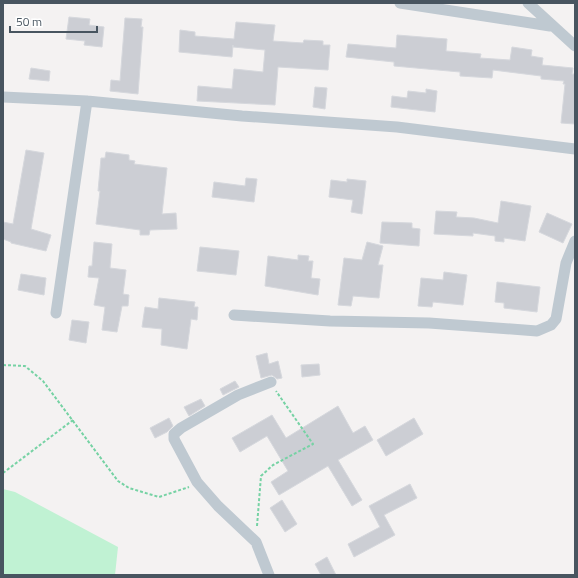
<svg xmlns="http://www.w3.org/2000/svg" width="578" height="578" font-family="'Titillium Web',sans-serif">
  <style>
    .green { fill: #c0f2d3 }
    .building { fill: #ccced4; stroke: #d6d8dd }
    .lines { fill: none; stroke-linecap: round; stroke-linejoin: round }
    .path { stroke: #76d2a4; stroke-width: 2; stroke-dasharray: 3 2; stroke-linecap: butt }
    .minor { stroke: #bfc9d1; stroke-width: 11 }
  </style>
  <rect width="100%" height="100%" fill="#f4f2f2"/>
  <path class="green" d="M3,489L15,492L118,547L115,575H3Z"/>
  <path class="building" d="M69,17L90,19L89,25L104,27L102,47L84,45L85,41L66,39Z
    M125,18L142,19L141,27H143L138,94L110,91L111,80L120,81Z
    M236,22L275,25L273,41L303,43L304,40L323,41V45H330L328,70L278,67L275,105L197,101L198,86L232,89L234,69L263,72L265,50L233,47V45L232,57L179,52L180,30L195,32V36L234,39Z
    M397,35L447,39L446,51L481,54L480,58L510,60L512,47L532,50L531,56L543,58L542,65L573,68L572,74H575V124L561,123L565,84H563L564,81L541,79V76L493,70L492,78L460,76V72L394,66V62L346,57L348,44L396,48Z
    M31,68L50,71L49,81L29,79Z
    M315,87L327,88L325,109L313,107Z
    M426,89L437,91L435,112L391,107L392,96L407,98L408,91L426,93Z
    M26,150L44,153L31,229L51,235L46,251L11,243V242L3,239V222L13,224Z
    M106,152L129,155V160L135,161L134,164L167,168L162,214L176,213L177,229L150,230L149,235H140V230L96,224L100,191H98L101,158H105Z
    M246,178L257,179L254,202L212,197L214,182L245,186Z
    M347,179L366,181L362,214L351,212L353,200L329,197L331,180L347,182Z
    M501,201L531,206L525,241L504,238V242L495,241V236L473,233V236L434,234L436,211L457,212L456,217L474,218L498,223Z
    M547,213L572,224L563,243L539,232Z
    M382,222L412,223V228L420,229L419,246L380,243Z
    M94,242L112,244L110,268L126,270L123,294L129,295L128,306H122L117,332L102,330L105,307L94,305L99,278L88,277L89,266H92Z
    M367,242L383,246L378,265H383L379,298L353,296L351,306L338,305L344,258L362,260Z
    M200,247L239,251L236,275L197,271Z
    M298,255L309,256L308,261H313L311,278L320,279L318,295L265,286L268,256L298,260Z
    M444,272L467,275L463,305L433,302L432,307L418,306L421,278L443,280Z
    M21,274L46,278L44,295L18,290Z
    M497,282L540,287L537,312L504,308V303L495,302Z
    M159,298L195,302L194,307H198L197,320L191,319L187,349L161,345L162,329L142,327L145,307L158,309Z
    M72,320L89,322L86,343L69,340Z
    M267,353L269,364L278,361L282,378L277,379L272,375L261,378L256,356Z
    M319,364L320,375L302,377L301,365Z
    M235,381L239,387L223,395L220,389Z
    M201,399L205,406L189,416L184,407Z
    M338,406L353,433L365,426L373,440L338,460L362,500L352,506L328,466L279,495L271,482L288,471L267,436L240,452L232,438L272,415L286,438Z
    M169,418L173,426L167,432L155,438L150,428Z
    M414,418L423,434L386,456L377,440Z
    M410,484L417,498L384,515L395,535L354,557L348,544L380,527L369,506Z
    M282,500L297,524L285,532L270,508Z
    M327,557L336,575H321L315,564Z"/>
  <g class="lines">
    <path class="path" d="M3,365L25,366L43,381L118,481L129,488L159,497L189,487
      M3,473L73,420
      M257,526L261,476L273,465L313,444L276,391"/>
    <path class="minor" d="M400,3L550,26
      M528,3L575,46
      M3,97L87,101L242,116L397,127L575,149
      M56,313L87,101
      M234,315L330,321L429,323L537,331L551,325L556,319L566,263L575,241
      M269,575L256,542L218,506L197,482L174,439V434L181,428L238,395L271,382"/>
  </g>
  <rect width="578" height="578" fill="none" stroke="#485560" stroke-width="8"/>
  <path d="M10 26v6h87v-6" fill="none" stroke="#485560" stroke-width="2"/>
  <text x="16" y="26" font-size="12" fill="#485560" stroke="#ffffff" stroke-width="3" paint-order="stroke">50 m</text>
</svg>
